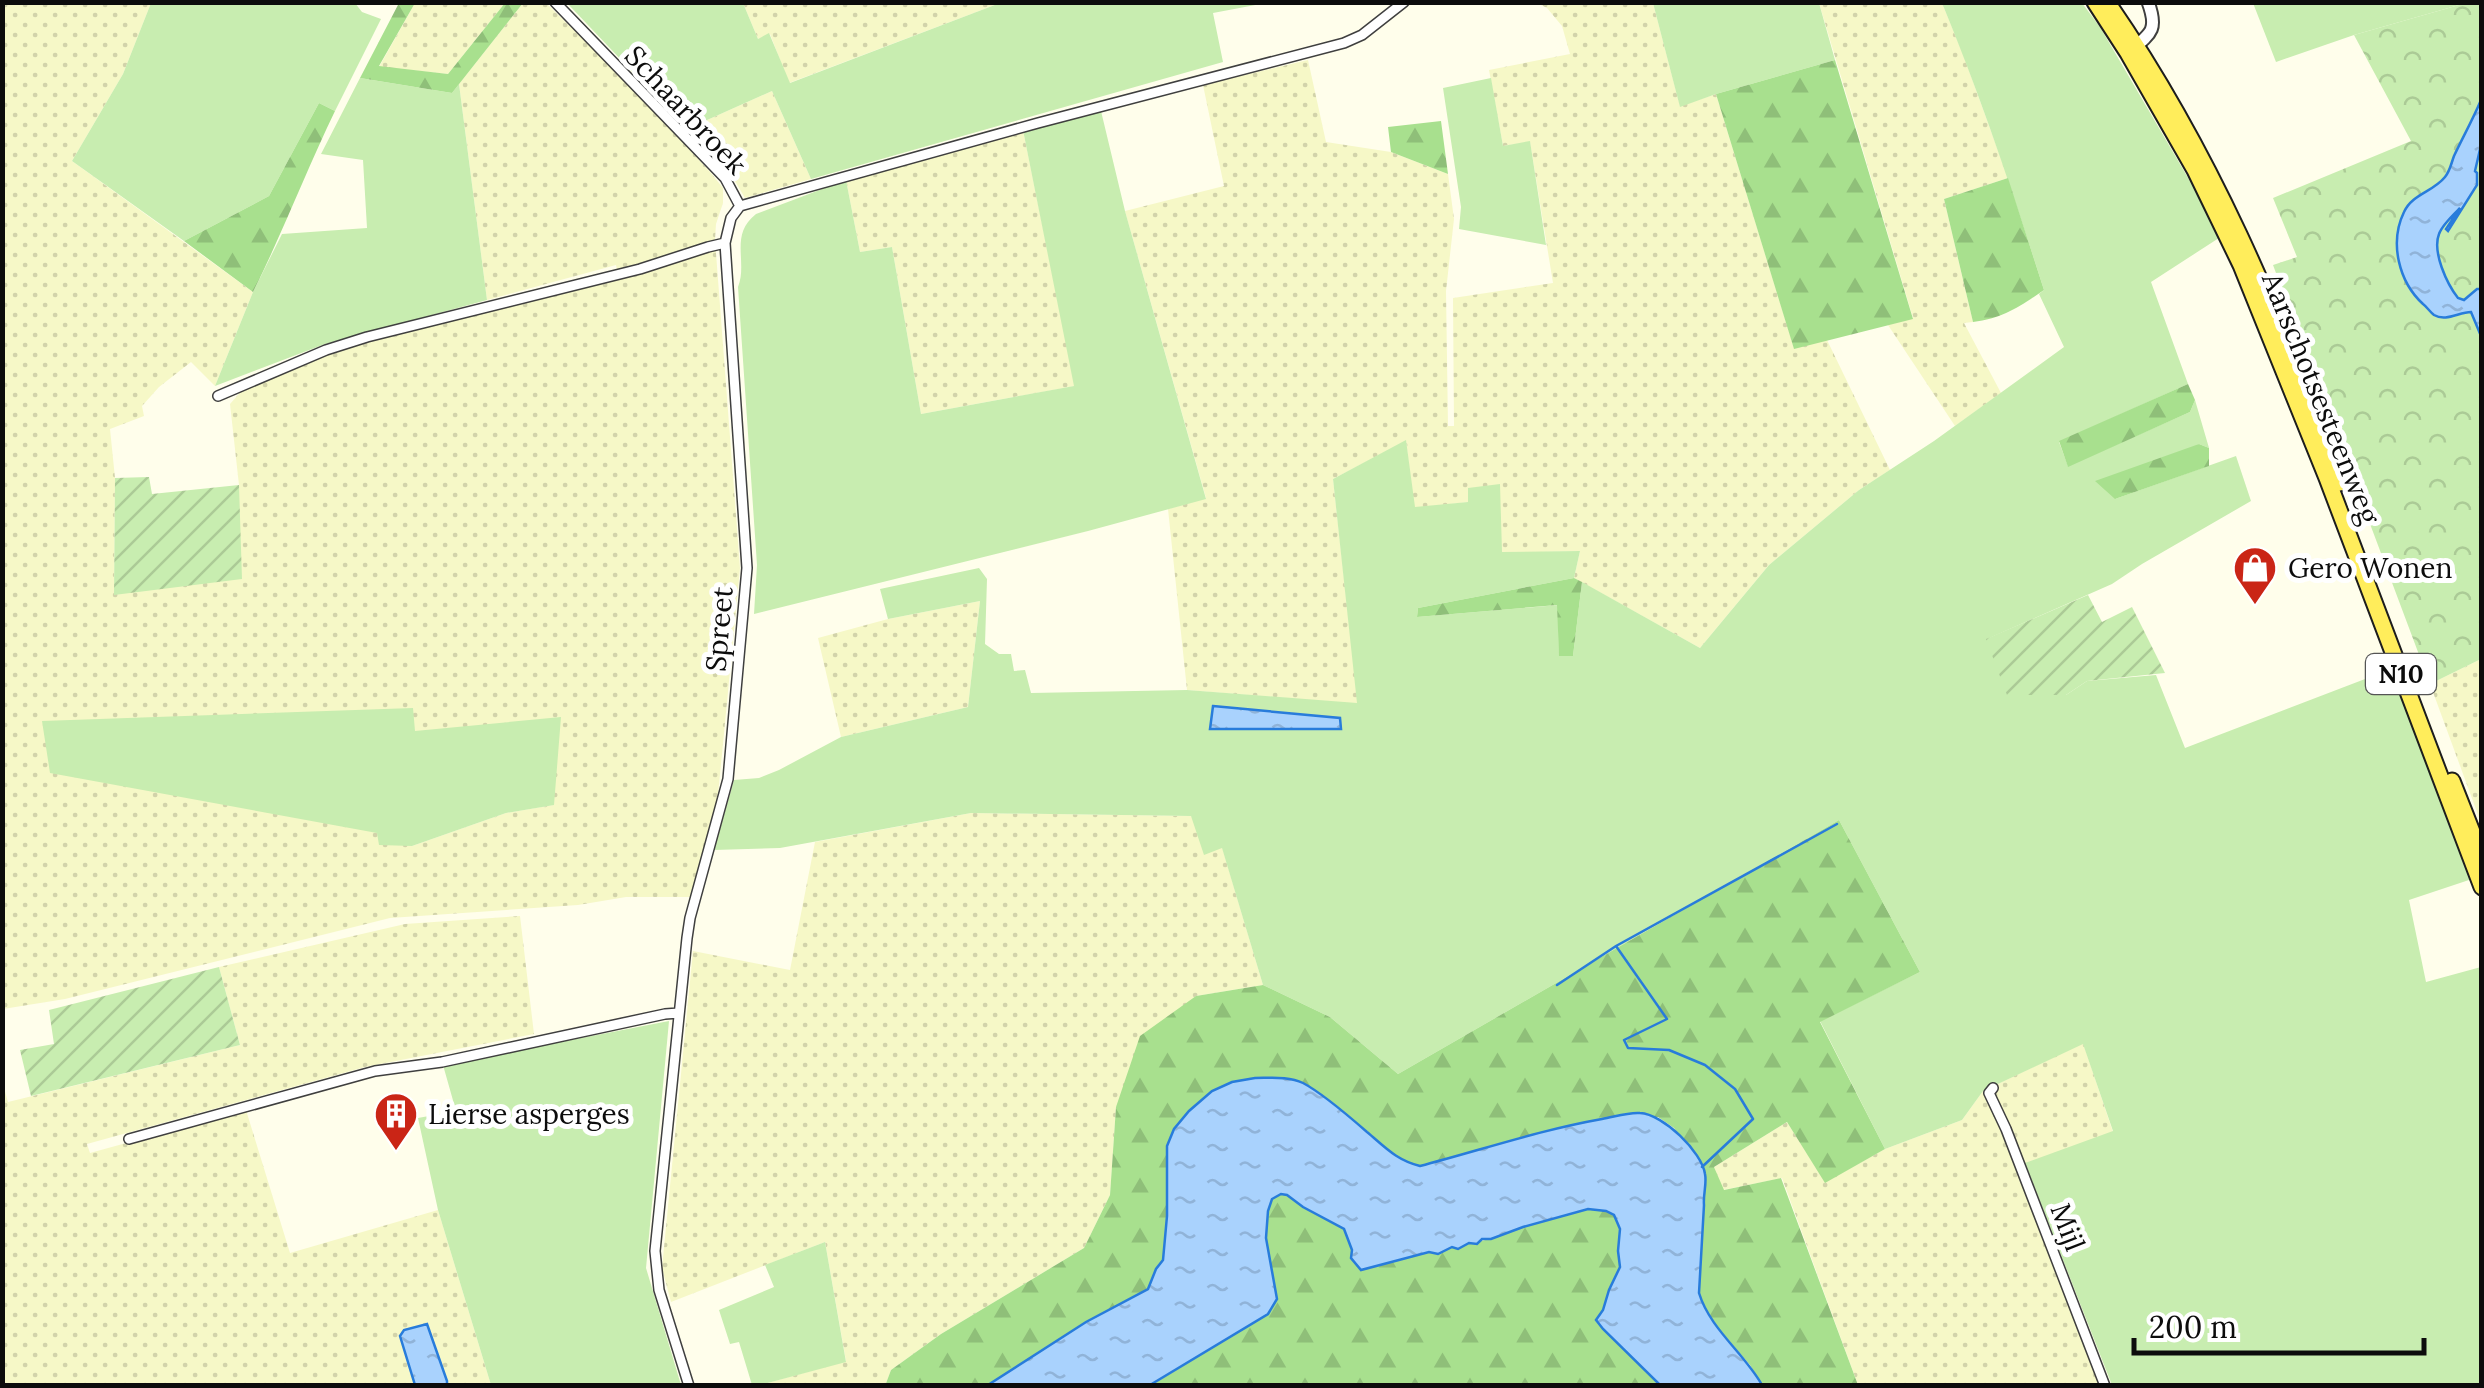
<svg xmlns="http://www.w3.org/2000/svg" width="2484" height="1388" font-family="Lora,serif">
  <style>
    .farmland { fill: url(#farmland-dots); fill-rule: evenodd }
    .grass { fill: #c8edb0 }
    .forest { fill: url(#forest-firs) }
    .park { fill: url(#park-crowns) }
    .garden { fill: url(#garden-furrows) }
    .water { fill: url(#water-ripples); stroke: #287cdb; stroke-width: 2.5 }
    .lines { fill: none; stroke-linecap: round; stroke-linejoin: round }
    .stream { stroke: #287cdb; stroke-width: 2.5 }
    .minor-casing { stroke: #3f3f3f; stroke-width: 12 }
    .tertiary-casing { stroke: #3f3f3f; stroke-width: 15 }
    .primary-casing { stroke: #1d1d1d; stroke-width: 19 }
    .minor { stroke: #fff; stroke-width: 9 }
    .tertiary { stroke: #fff; stroke-width: 11 }
    .primary { stroke: #ffed5b; stroke-width: 15 }
    .labels { text-anchor: middle; stroke-width: 10; stroke-linejoin: round; paint-order: stroke }
    .shield { fill: #fff; stroke: #555; stroke-width: 2.5 }
    .shield-label { font-size: 25px; font-weight: bold; fill: #0c0c0c }
    .street-label { font-size: 28px; fill: #0c0c0c; stroke: #fff }
    .poi-label { font-size: 28px; fill: #0c0c0c; stroke: #fff; text-anchor: start }
  </style>
  <defs>
    <pattern id="farmland-dots" width="8" height="8" patternUnits="userSpaceOnUse" patternTransform="scale(2.5)"><rect width="8" height="8" fill="#f6f8c7"/><path d="M2 2h.1M6 6h.1" fill="none" stroke="#d2d3aa" stroke-width="1.8" stroke-linecap="round"/></pattern>
    <pattern id="forest-firs" width="22" height="20" patternUnits="userSpaceOnUse" patternTransform="scale(2.5)"><rect width="22" height="20" fill="#a8e08e"/><path d="M5 1l3.5 6h-7zM16 11l3.5 6h-7z" fill="#8fbf79"/></pattern>
    <pattern id="park-crowns" width="20" height="18" patternUnits="userSpaceOnUse" patternTransform="scale(2.5)"><rect width="20" height="18" fill="#c8edb0"/><path d="M2 6a3 3 0 1 1 6 0M12 15a3 3 0 1 1 6 0" fill="none" stroke="#abca96"/></pattern>
    <pattern id="garden-furrows" width="10" height="10" patternUnits="userSpaceOnUse" patternTransform="scale(2.5)"><rect width="10" height="10" fill="#c8edb0"/><path d="M-1 1l2-2M0 10L10 0M9 11l2-2" fill="none" stroke="#abca96"/></pattern>
    <pattern id="water-ripples" width="26" height="14" patternUnits="userSpaceOnUse" patternTransform="scale(2.5)"><rect width="26" height="14" fill="#a9d2fd"/><path d="M2 4q2-2 4 0t4 0M15 11q2-2 4 0t4 0" fill="none" stroke="#90b3d8"/></pattern>
  </defs>
  <rect width="100%" height="100%" fill="#fffeeb"/>
  <path class="farmland" d="M3,3H151L123,74L72,161L253,292L215,386L191,362L159,387L142,406L144,416L110,429L115,478L114,594L239,485L230,404L245,387L327,355L369,341L619,278L616,265L487,300L459,84L523,3H546L644,99L711,173L723,188V203L716,224L715,240L740,568L718,795L693,897H626L578,905L390,918L65,999L3,1009ZM412,708L414,731L553,805L506,813L412,846L378,833Z
    M415,3H505L448,74L379,67Z
    M743,3H1000L789,83L770,34L758,39Z
    M1537,3H1653L1680,106L1716,94L1794,348L1827,340L1890,470L1859,490L1769,565L1700,648L1574,578L1580,551L1502,553L1469,502L1414,508L1406,441L1333,479L1358,704L1187,690L1168,509L1206,498L1125,211L1224,186L1203,85L1308,60L1326,142L1391,152L1448,174L1454,219L1446,291L1448,426H1454L1453,298L1553,283L1530,142L1503,146L1489,70L1570,54L1562,26L1547,8Z
    M1819,3H1942L1963,54L2008,178L1944,199L1973,322L1964,323L2001,393L1955,426L1888,325L1913,318Z
    M772,91L811,179L745,198L732,176L687,129Z
    M1023,130L1075,386L921,414L892,247L860,252L846,180Z
    M980,601L968,707L841,737L818,638L888,619Z
    M2481,659V823L2430,684Z
    M971,813L1191,816L1222,847L1263,985L1196,996L1116,1107L1110,1195L1084,1248L941,1334L891,1370L885,1386L760,1385L846,1361L825,1242L671,1302L662,1268L693,951L790,970L815,842Z
    M520,916L534,1034L365,1067L87,1144L90,1153L246,1110L290,1253L438,1210L491,1385H3L2,1081L8,1102L240,1045L219,967L405,924Z
    M2083,1043L2113,1132L2016,1167L2100,1385H1858L1782,1178L1723,1190L1714,1167L1787,1122L1825,1182L1885,1149L1962,1120L1983,1091Z"/>
  <path class="grass" d="M151,3H355L362,12L381,19L335,111L319,103L269,196L184,241L72,161L123,74Z
    M567,3H743L758,39L769,33L790,83L1000,3H1266L1213,13L1223,62L811,179L772,91L687,129Z
    M1653,3H1819L1835,60L1716,94L1680,107Z
    M1942,3H2082L2100,27L2222,236L2151,282L2188,384L2059,442L2068,466L2190,412L2195,400L2209,448L2199,444L2115,499L2236,456L2251,501L2142,564L2112,584L1987,639L2066,695L2087,681L2156,675L2185,748L2399,666L2478,877L2409,900L2426,982L2481,967V1385H2112L2025,1163L2113,1131L2083,1044L1983,1091L1962,1120L1885,1149L1820,1021L1920,972L1839,820L1398,1074L1330,1017L1263,985L1222,848L1204,855L1191,816L971,813L780,848L714,850L734,780L759,778L779,770L841,737L968,707L980,601L888,619L880,589L979,568L987,579L985,644L999,654H1011L1014,671L1025,670L1031,693L1187,690L1357,703L1333,479L1406,440L1415,507L1468,502V488L1500,484L1502,552L1580,551L1574,578L1418,608L1417,617L1558,605L1559,655L1573,656L1582,582L1700,648L1769,565L1859,490L1934,441L2064,347L2039,294L2044,290C2013,193 1981,97 1942,3Z
    M2253,3H2466L2354,35L2276,62Z
    M360,78L452,93L459,84L487,300L325,344L215,386L253,292L282,234L367,228L363,160L321,154Z
    M1491,78L1503,146L1530,141L1546,245L1459,229L1461,207L1443,88Z
    M1101,111L1125,211L1206,499L1088,531L754,614L757,565L738,287C748,262 729,235 756,214L846,180L860,252L892,247L921,414L1074,386L1023,130Z
    M413,708L415,731L561,717L554,805L506,813L412,846L379,845L377,833L50,773L42,721Z
    M669,1021L646,1268L681,1385H491L438,1210L418,1118L456,1111L443,1065Z
    M825,1242L846,1362L760,1385H752L739,1342L730,1344L719,1310L774,1287L765,1265Z"/>
  <path class="forest" d="M399,3H415L379,66L448,74L505,3H523L452,93L360,78Z
    M1835,60L1913,319L1794,349L1716,94Z
    M319,103L335,111C306,171 283,232 253,292L184,241L269,196Z
    M1441,121L1448,174L1391,152L1388,127Z
    M2008,178L2044,290C2019,307 2004,318 1973,322L1944,199Z
    M2188,384L2195,400L2190,412L2068,467L2059,441Z
    M2199,444L2209,448V466L2115,499L2095,481Z
    M1574,578L1582,582L1573,656H1559L1557,605L1417,617L1418,608Z
    M1839,820L1920,972L1820,1022L1885,1149L1825,1183L1787,1122L1714,1167L1724,1190L1781,1178L1858,1385H1762L1750,1365L1719,1329L1703,1305L1699,1293L1704,1205L1702,1193L1705,1175L1700,1162L1674,1128L1658,1117L1575,1124L1421,1166C1394,1160 1386,1148 1367,1131C1346,1114 1323,1098 1301,1082L1167,1216L1163,1260L1156,1270L1149,1289L1086,1322L988,1385L885,1386L891,1370L941,1334L1084,1248L1110,1195L1116,1107L1140,1036L1196,996L1263,985L1330,1017L1398,1074Z
    M1281,1194L1287,1195L1303,1207L1344,1229L1352,1250L1351,1258L1362,1270L1430,1252L1438,1254L1452,1247L1458,1249L1469,1243L1491,1239L1523,1227L1588,1209L1606,1211L1614,1215L1620,1229L1618,1251L1620,1267L1609,1290L1603,1310L1597,1320L1603,1329L1660,1385L1150,1386L1268,1314L1277,1299L1266,1238L1268,1211L1272,1199Z"/>
  <path class="park" d="M2466,3H2481L2482,524L2479,526L2482,534L2481,659L2430,684L2273,265L2297,257L2273,198L2411,141L2354,35Z"/>
  <path class="garden" d="M149,477L152,494L239,485L242,579L114,595L115,478Z
    M2088,595L2102,622L2132,607L2165,673L2087,681L2066,695H2007L1986,639Z
    M219,967L240,1045L31,1096L20,1050L54,1044L49,1010Z"/>
  <path class="water" d="M2481,100V145L2475,171L2477,173V185L2448,231L2446,229L2460,208C2454,214 2442,225 2439,234C2432,252 2447,284 2458,298L2464,300L2477,289H2481V336L2471,312C2459,312 2446,322 2434,315C2430,312 2427,307 2423,304C2399,282 2389,243 2404,212C2412,194 2433,192 2445,177C2450,171 2451,164 2454,156C2463,137 2473,119 2481,100Z
    M1213,706L1340,718L1341,729H1210Z
    M1255,1078C1271,1078 1289,1076 1303,1083C1322,1093 1351,1118 1367,1132C1385,1147 1396,1160 1420,1166C1481,1150 1540,1130 1602,1119C1614,1117 1628,1112 1640,1113C1663,1114 1702,1152 1705,1174C1707,1184 1703,1194 1704,1205L1699,1293C1710,1329 1744,1353 1762,1385H1660L1603,1329L1596,1320L1603,1310L1609,1290L1620,1267L1618,1251L1620,1229L1614,1215L1606,1211L1588,1209L1523,1227L1491,1239H1482L1477,1244L1469,1243L1458,1249L1452,1247L1438,1254L1429,1252L1361,1270L1351,1258L1352,1250L1344,1229L1303,1207L1287,1195L1281,1194L1272,1199L1268,1211L1266,1238L1277,1299L1268,1314L1150,1385H988L1086,1322L1148,1289L1156,1269L1163,1260L1167,1216V1146L1174,1129L1189,1111L1212,1091L1232,1082Z
    M427,1324L447,1381V1385H415L400,1336L404,1330Z"/>
  <g class="lines">
    <path class="stream" d="M1616,946L1667,1019L1624,1040L1628,1048L1669,1050L1705,1065L1735,1089L1753,1119L1702,1167
      M1557,985L1616,946L1837,824"/>
    <g class="minor-casing">
      <path id="minor" d="M555,2L725,178L740,206
        M218,396L326,350L367,337L640,269L708,247L725,243
        M1993,1088L1989,1093L2006,1129L2105,1386
        M129,1139L375,1071L442,1062L665,1014L679,1013
        M689,1386L659,1290L655,1251L687,938L690,918L728,779L747,568L725,243L731,218L740,206L1038,123L1344,43L1362,35L1404,2"/>
    </g>
    <g class="tertiary-casing">
      <path id="tertiary" d="M2131,50C2152,33 2158,29 2148,2"/>
    </g>
    <g class="primary-casing">
      <path id="primary" d="M2095,2L2128,53L2195,170L2241,265L2327,478L2482,887
        M2107,2C2211,152 2278,313 2340,483
        M2452,781L2482,857"/>
    </g>
    <use href="#minor" class="minor"/>
    <use href="#tertiary" class="tertiary"/>
    <use href="#primary" class="primary"/>
  </g>
  <defs>
    <g id="shop-pin" transform="scale(2.25)"><path d="M0 17L-7.5 6A9.5 9.5 0 1 1 7.5 6Z" fill="#ca2516" stroke="#fff"/><path d="M-5-2.5h2.3a2.7 3.5 0 0 1 5.4 0H5L5.5 6h-11ZM-1.5-2.5h3a1.5 2.3 0 0 0-3 0Z" fill="#fff"/></g>
    <g id="building-pin" transform="scale(2.25)"><path d="M0 17L-7.5 6A9.5 9.5 0 1 1 7.5 6Z" fill="#ca2516" stroke="#fff"/><path d="M-4-6H4V6H1V3H-1V6H-4ZM-2.5-4.3h1.7v1.8h-1.7ZM.8-4.3h1.7v1.8H.8ZM-2.5-1h1.7V.8h-1.7ZM.8-1h1.7V.8H.8Z" fill="#fff"/></g>
  </defs>
  <g fill-rule="evenodd">
    <use href="#shop-pin" x="2255" y="568"/>
    <use href="#building-pin" x="396" y="1114"/>
  </g>
  <g class="labels">
    <rect class="shield" x="2366" y="654" width="70" height="40" rx="8"/>
    <g class="shield-label">
      <text x="2401" y="683">N10</text>
    </g>
    <g class="street-label">
      <text transform="translate(686 110) rotate(47)" y="10">Schaarbroek</text>
      <text transform="translate(2321 398) rotate(68)" y="10">Aarschotsesteenweg</text>
      <text transform="translate(719 629) rotate(-85)" y="10">Spreet</text>
      <text transform="translate(2068 1227) rotate(69)" y="10">Mijl</text>
    </g>
    <g class="poi-label">
      <text x="2288" y="578">Gero Wonen</text>
      <text x="428" y="1124">Lierse asperges</text>
    </g>
  </g>
  <rect width="2484" height="1388" fill="none" stroke="#0c0c0c" stroke-width="10"/>
  <path d="M2134 1338v15h290v-15" fill="none" stroke="#0c0c0c" stroke-width="5"/>
  <text x="2149" y="1338" font-size="30" fill="#0c0c0c" stroke="#ffffff" stroke-width="8" paint-order="stroke">200 m</text>
</svg>
